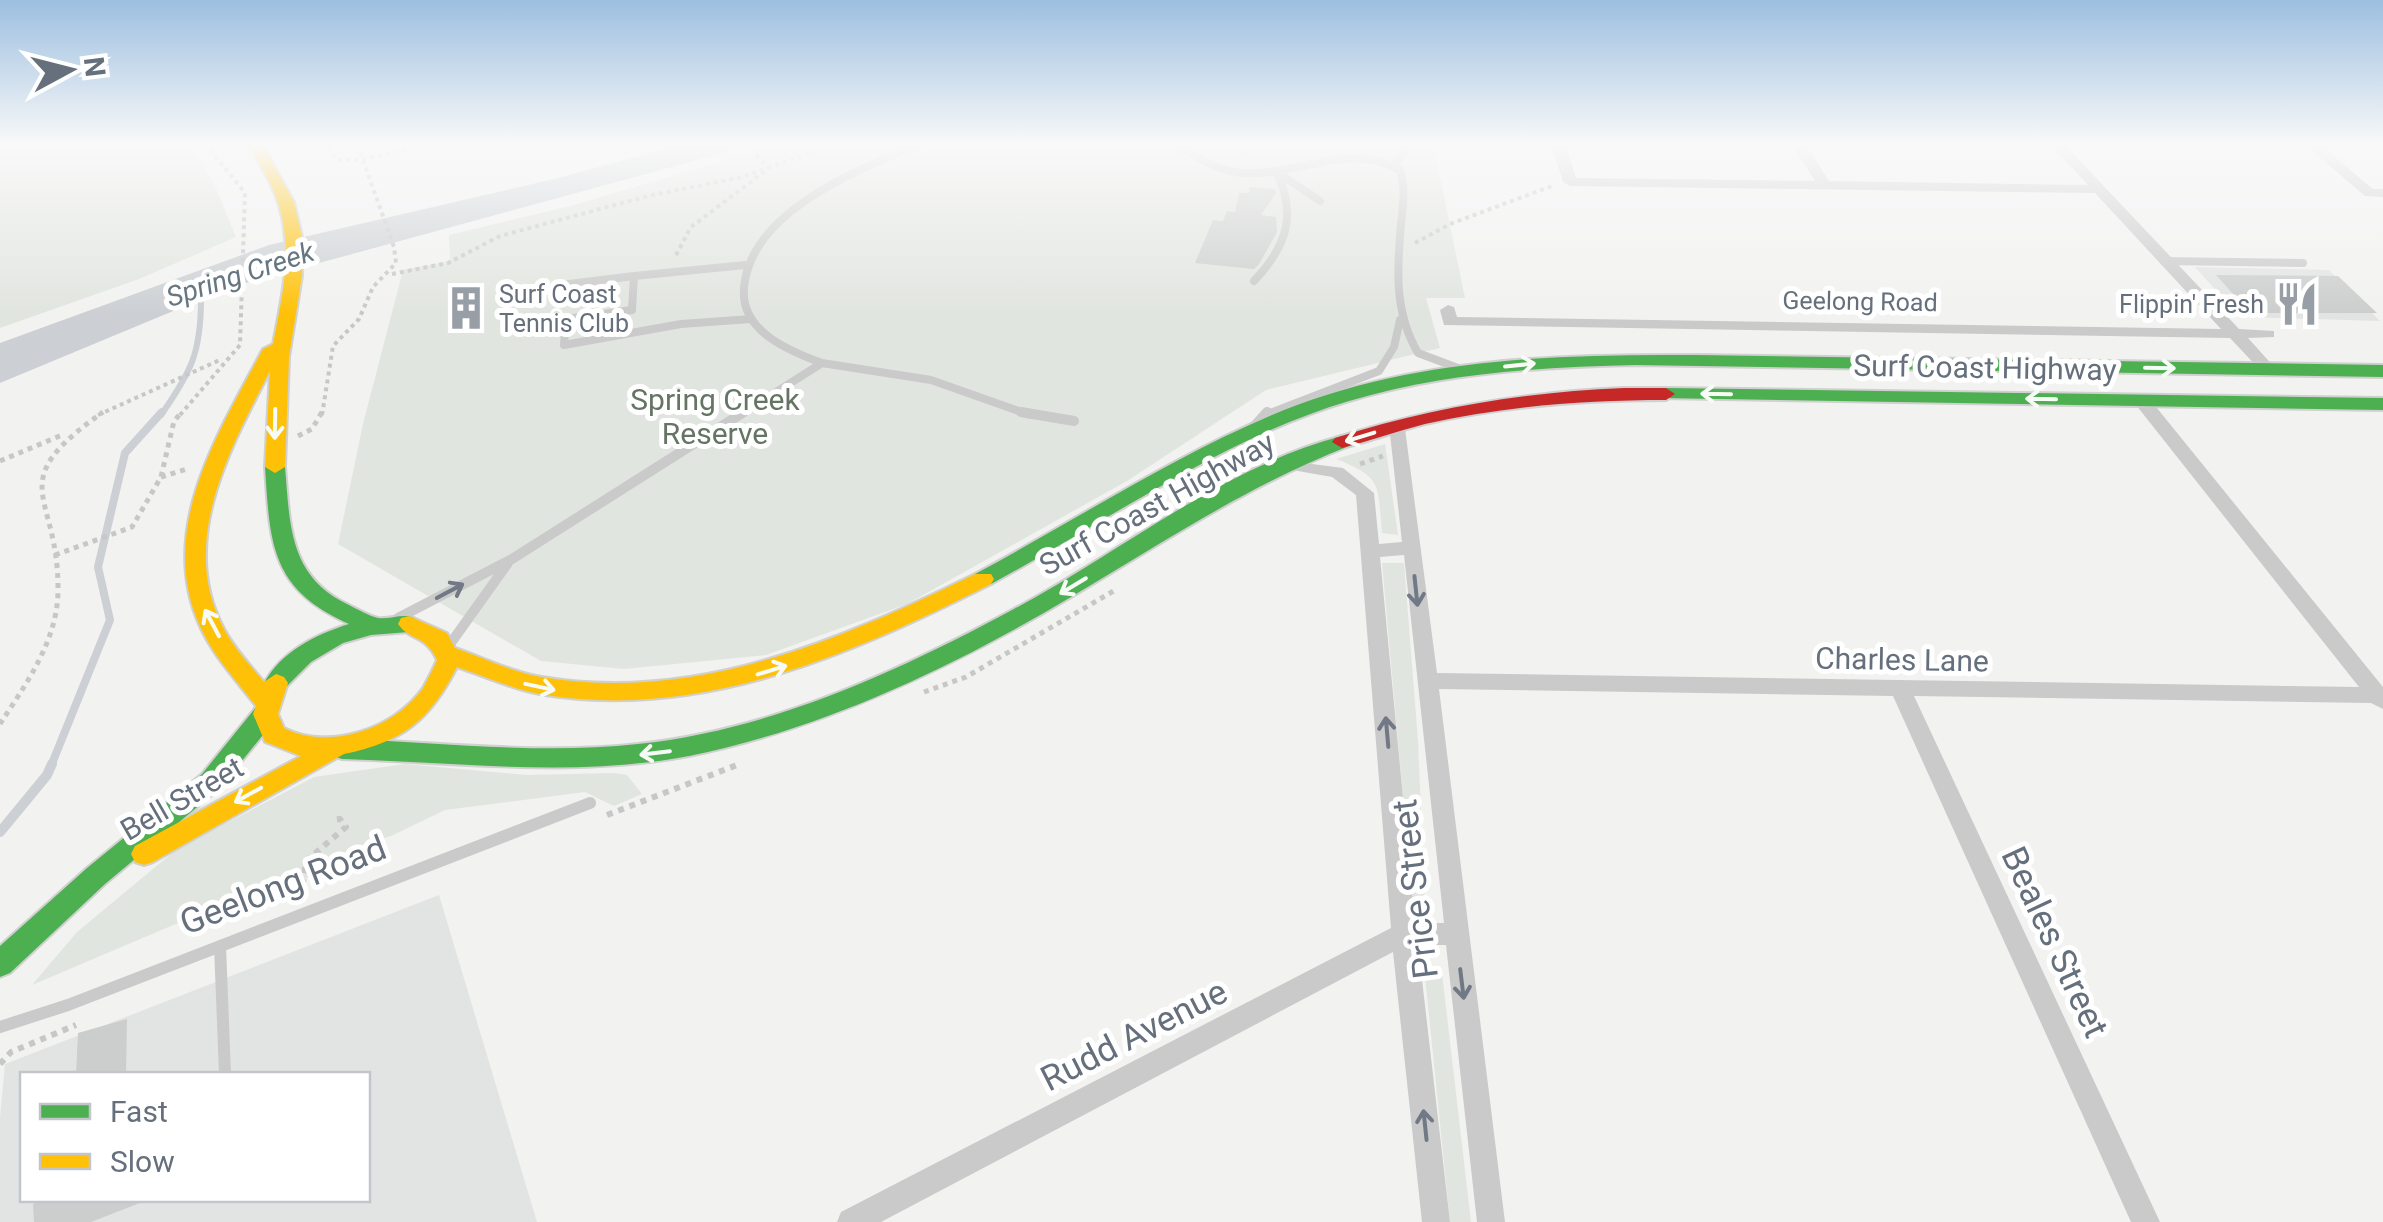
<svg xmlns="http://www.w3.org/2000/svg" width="2383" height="1222" font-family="Roboto,sans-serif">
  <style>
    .built { fill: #e2e4e3; fill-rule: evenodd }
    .green { fill: #e1e5df }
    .water { fill: #ccd0d4 }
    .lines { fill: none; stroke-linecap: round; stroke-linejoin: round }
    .stream-far2 { stroke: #ccd0d4; stroke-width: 6 }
    .stream-far1 { stroke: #ccd0d4; stroke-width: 8 }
    .stream { stroke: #ccd0d4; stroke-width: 10 }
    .building { fill: #cccdcd }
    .fast-casing { stroke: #d0d0d1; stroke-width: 4 }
    .slow-casing { stroke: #d0d0d1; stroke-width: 4 }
    .jam-casing { stroke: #d0d0d1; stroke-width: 4 }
    .path-far2 { stroke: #c7c7c7; stroke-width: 4; stroke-dasharray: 4 4; stroke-linecap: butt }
    .path-far1 { stroke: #c7c7c7; stroke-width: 5; stroke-dasharray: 5 5; stroke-linecap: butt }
    .path { stroke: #c7c7c7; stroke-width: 6; stroke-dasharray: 6 6; stroke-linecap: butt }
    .lane-far2 { stroke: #cacacb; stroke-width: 8 }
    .lane-far1 { stroke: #cacacb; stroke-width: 10 }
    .lane { stroke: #cacacb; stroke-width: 12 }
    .street { fill: #cacacb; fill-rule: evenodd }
    .fast { fill: #4caf50; fill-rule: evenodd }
    .slow { fill: #ffc107; fill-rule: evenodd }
    .jam { fill: #c62828; fill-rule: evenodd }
    .oneway { stroke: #f6fbf6 }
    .oneway2 { stroke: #707985 }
    .labels { text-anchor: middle; stroke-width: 10; stroke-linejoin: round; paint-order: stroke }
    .far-poi-label { font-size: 25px; fill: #66707d; stroke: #fff; text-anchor: start }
    .far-street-label { font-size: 25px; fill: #66707d; stroke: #fff }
    .far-water-label { font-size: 28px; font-style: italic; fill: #667781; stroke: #fff }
    .street-label { font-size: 30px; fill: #66707d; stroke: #fff }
    .park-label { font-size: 30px; fill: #657564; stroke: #fff }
    .near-street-label { font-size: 35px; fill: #66707d; stroke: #fff }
  </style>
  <rect width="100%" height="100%" fill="#f2f2f1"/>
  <path class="built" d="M2195,267L2329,270L2380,321L2240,317Z
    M439,895L537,1222H0V1117L5,1064ZM22,1074H368V1200H22Z"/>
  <path class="green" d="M0,143H191L215,186L236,237L139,279L0,328Z
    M784,143H1433L1465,298H1426L1440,348L1266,390L1127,481L907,604L766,655L624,669L541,661L338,544L363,424L403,270L450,261L449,235L574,205Z
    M1385,444L1398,535L1382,533C1377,485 1384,478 1336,459Z
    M1382,563H1404L1418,741L1425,907L1413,908Z
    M405,764L527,775L614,773L627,775L642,794L614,806L585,792L445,810L391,836L363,845L316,875L178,923L32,985L77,932L177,849L314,777Z
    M1442,973L1471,1222H1450L1425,976Z"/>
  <path class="water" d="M686,143H760L231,287L0,383V343L269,245L558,178Z"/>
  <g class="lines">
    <path class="stream-far2" d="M161,415C191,372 201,353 201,299"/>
    <path class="stream-far1" d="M51,766L110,620L98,567L125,453L162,412"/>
    <path class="stream" d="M0,832L47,775L52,764"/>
  </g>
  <path class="building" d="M1250,187L1275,189L1276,193L1261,215L1276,217L1277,232L1259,264L1254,269L1195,263L1213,220L1223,221L1227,211L1235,212L1239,193H1249Z
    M2216,275L2338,276L2377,313H2250Z
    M127,1019L126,1074H76L78,1033Z
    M43,1200H145V1201L91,1222H34L33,1204Z"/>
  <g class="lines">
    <g class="fast-casing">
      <path id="fast" d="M1696,355L2383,365V377L1636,365C1539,367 1443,373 1349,401C1221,439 1108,521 991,584H975L972,579L975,574C1078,519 1176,454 1284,410C1415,358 1557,354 1696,355Z
        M1666,388L2383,398V410L1659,398V390Z
        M1342,436L1349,438L1352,442L1349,446C1249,485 1162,543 1071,597C953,667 823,729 689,756C574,778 457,762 342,759L333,756L330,749L333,742L342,739C440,742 540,755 638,744C771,730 897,672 1014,609C1121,552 1223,467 1342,436Z
        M275,461L285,467C290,526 289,577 349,605C357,609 369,616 378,618C393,620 410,609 420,624L409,632L371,635L343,643L311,662L284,689H268L264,683C282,651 315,635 349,624C271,589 270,545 265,467Z
        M266,704L275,706L278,713L275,720L220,788L105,884L10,973L0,977V946L87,868L202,774L257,706Z"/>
    </g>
    <g class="slow-casing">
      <path id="slow" d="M248,143H262L294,202L303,241L302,276L289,357L285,467L275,473L265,467L270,371C231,447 178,541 223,627C233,647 250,665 264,682L276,674L284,677L288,683L278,714L284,728C329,751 394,729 423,688C428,679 433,669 437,660C425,634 411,642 398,624L401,618L409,616L447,633L455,648C484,658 512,672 542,677C696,703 840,640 975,574H991L994,579L991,584C852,654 703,720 545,695C515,690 486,677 457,667C430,720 403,742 344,754L153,862L144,865L135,862L131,854L135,846L301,756L265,742L253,714L256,706C236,680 212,655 199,624C157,528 219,432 263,349L273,344C282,297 293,253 279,206C273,184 258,163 248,143Z"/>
    </g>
    <g class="jam-casing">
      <path id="jam" d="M1624,388H1666L1675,394L1666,400C1585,400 1504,406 1425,424C1397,431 1370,441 1342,448L1332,442L1335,438C1430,408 1525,392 1624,388Z"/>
    </g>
    <path class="path-far2" d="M321,143L339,160L364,159L432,143
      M1240,143L1249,156
      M1415,243L1450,224L1552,186
      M676,255L691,227L769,168L747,146
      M392,274L448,263L500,236L648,196L742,177L838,143
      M98,415L222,359
      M180,415L240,345L245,193L205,143
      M322,415L333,346L359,319L373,287L396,263L394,247L357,143"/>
    <path class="path-far1" d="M298,436L312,429L322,412
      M0,461L62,435
      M1360,464L1383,456
      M161,477L187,469
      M55,555L132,527L161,477L174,421L182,412
      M924,692L966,677L1117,589
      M0,724C26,684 58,640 58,590C59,491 0,485 103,412"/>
    <path class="path" d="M607,815L737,765
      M301,897L306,861L346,827L340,819L331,820
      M0,1064L11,1052L76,1025"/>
    <path class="lane-far2" d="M1171,143C1194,155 1218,172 1244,173C1300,176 1347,141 1400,170C1406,189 1403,205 1401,224C1397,270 1394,312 1418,353L1458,368
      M1394,165L1405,152L1404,143
      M1277,172L1320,201
      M2164,261L2303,263
      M745,265L634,276L632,310L566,319L564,345L681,324L751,319
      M1254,281C1286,247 1298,215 1276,171
      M561,285L634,276
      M822,363C789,351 740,331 744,288C750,211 860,169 922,143
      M740,415L822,363L931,380L1030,415
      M1265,415L1379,371L1394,347L1400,320"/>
    <path class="lane-far1" d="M1021,412L1074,421
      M1249,432L1267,412
      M398,618L512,559L744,412
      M448,647L508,563"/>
    <path class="lane" d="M220,946L225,1074
      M0,1027L68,1005L590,803"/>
    <path class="street" d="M1551,143H1565L1576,178L1815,181L1791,143H1805L1829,181L2088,185L2049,143H2063L2239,329L2274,331V337L2248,338L2276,369L2274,372H2262L2230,338L1444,325L1440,310L1448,305L1454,307L1457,317L2221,329L2095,193L1570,186L1563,182Z
      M2303,143H2318L2373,189H2383V197L2365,196Z
      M2142,396L2148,397L2383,687V709L2371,703L1914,696L2160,1222H2131L1893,696L1439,689L1505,1222H1477L1446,945H1418L1450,1222H1422L1393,952L881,1222H837L841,1212L1391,928L1356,495L1332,477L1281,468L1278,464L1281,460L1343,468L1374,493L1379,544L1402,542L1389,425L1398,420L1404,421L1437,673L2359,687L2136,405V397ZM1404,555L1444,923H1415L1380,557Z"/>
    <use href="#fast" class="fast"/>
    <use href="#slow" class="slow"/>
    <use href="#jam" class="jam"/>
  </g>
  <defs><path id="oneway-shaft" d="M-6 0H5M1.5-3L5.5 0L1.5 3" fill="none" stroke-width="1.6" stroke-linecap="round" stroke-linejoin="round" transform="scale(2.5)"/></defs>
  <g class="oneway">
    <use href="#oneway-shaft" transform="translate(1520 365) rotate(-6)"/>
    <use href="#oneway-shaft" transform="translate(2160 368) rotate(1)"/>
    <use href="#oneway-shaft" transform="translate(1716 394) rotate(-179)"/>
    <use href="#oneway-shaft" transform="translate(2041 399) rotate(-179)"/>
    <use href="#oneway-shaft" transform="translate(275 424) rotate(91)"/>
    <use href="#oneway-shaft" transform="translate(1360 437) rotate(163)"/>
    <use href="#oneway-shaft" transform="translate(1073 586) rotate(149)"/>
    <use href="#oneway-shaft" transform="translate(212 623) rotate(-118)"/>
    <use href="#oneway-shaft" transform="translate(772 670) rotate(-17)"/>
    <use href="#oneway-shaft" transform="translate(540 687) rotate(12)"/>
    <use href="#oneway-shaft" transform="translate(655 753) rotate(173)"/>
    <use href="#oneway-shaft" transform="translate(248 795) rotate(151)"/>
  </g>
  <g class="oneway2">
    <use href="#oneway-shaft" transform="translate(450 591) rotate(-28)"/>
    <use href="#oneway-shaft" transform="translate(1416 591) rotate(84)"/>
    <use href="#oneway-shaft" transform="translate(1387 732) rotate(-95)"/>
    <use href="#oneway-shaft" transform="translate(1462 984) rotate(83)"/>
    <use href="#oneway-shaft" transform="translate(1425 1125) rotate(-96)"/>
  </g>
  <linearGradient id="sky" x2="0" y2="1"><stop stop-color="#9dbfe0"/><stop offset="0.46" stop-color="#f9f9f9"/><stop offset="1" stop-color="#f9f9f9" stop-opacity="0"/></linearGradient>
  <rect width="2383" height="314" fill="url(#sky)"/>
  <defs>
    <g id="restaurant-bare" transform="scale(3.45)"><path d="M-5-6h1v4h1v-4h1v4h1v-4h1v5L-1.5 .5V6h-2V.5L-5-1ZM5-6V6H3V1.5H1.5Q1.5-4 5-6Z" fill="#979ea6" stroke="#fff" stroke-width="2.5" paint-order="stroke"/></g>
    <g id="building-bare" transform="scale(3.45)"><path d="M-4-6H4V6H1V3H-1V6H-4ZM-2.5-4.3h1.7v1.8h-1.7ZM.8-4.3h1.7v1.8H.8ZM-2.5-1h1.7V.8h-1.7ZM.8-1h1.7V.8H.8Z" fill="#979ea6" stroke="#fff" stroke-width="2.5" paint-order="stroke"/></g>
  </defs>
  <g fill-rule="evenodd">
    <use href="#restaurant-bare" x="2297" y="304"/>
    <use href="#building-bare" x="466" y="308"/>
  </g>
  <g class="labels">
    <g class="far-poi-label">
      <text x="499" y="303">Surf Coast<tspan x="499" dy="29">Tennis Club</tspan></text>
      <text x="2264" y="313" text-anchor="end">Flippin' Fresh</text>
    </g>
    <g class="far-street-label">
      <text transform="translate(1860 301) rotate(1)" y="9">Geelong Road</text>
    </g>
    <g class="far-water-label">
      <text transform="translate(240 274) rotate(-18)" y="10">Spring Creek</text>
    </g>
    <g class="street-label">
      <text transform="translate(1985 368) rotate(1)" y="10">Surf Coast Highway</text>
      <text transform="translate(1157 504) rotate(-29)" y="10">Surf Coast Highway</text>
      <text transform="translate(1902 660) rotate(1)" y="10">Charles Lane</text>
      <text transform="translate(182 799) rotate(-30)" y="10">Bell Street</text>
    </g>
    <g class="park-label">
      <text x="715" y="410">Spring Creek<tspan x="715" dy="34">Reserve</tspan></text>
    </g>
    <g class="near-street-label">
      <text transform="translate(283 885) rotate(-21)" y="12">Geelong Road</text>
      <text transform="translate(1415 889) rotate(-97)" y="12">Price Street</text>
      <text transform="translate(2055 942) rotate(65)" y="12">Beales Street</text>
      <text transform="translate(1134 1035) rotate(-27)" y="12">Rudd Avenue</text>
    </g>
  </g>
  <rect x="20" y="1072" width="350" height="130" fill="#ffffff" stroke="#c2c6cb" stroke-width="2.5"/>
  <rect x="40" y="1104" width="50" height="15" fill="#4caf50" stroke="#c2c6cb" stroke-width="2.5"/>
  <text x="110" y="1122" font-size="30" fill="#66707d">Fast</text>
  <rect x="40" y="1154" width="50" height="15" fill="#ffc107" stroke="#c2c6cb" stroke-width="2.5"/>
  <text x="110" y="1172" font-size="30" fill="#66707d">Slow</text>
  <g transform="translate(70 70) rotate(83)" stroke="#ffffff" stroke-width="8" paint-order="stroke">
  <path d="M0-8L18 38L0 25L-18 38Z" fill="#66707d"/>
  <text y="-15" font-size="28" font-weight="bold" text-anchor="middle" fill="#66707d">N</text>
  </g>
</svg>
